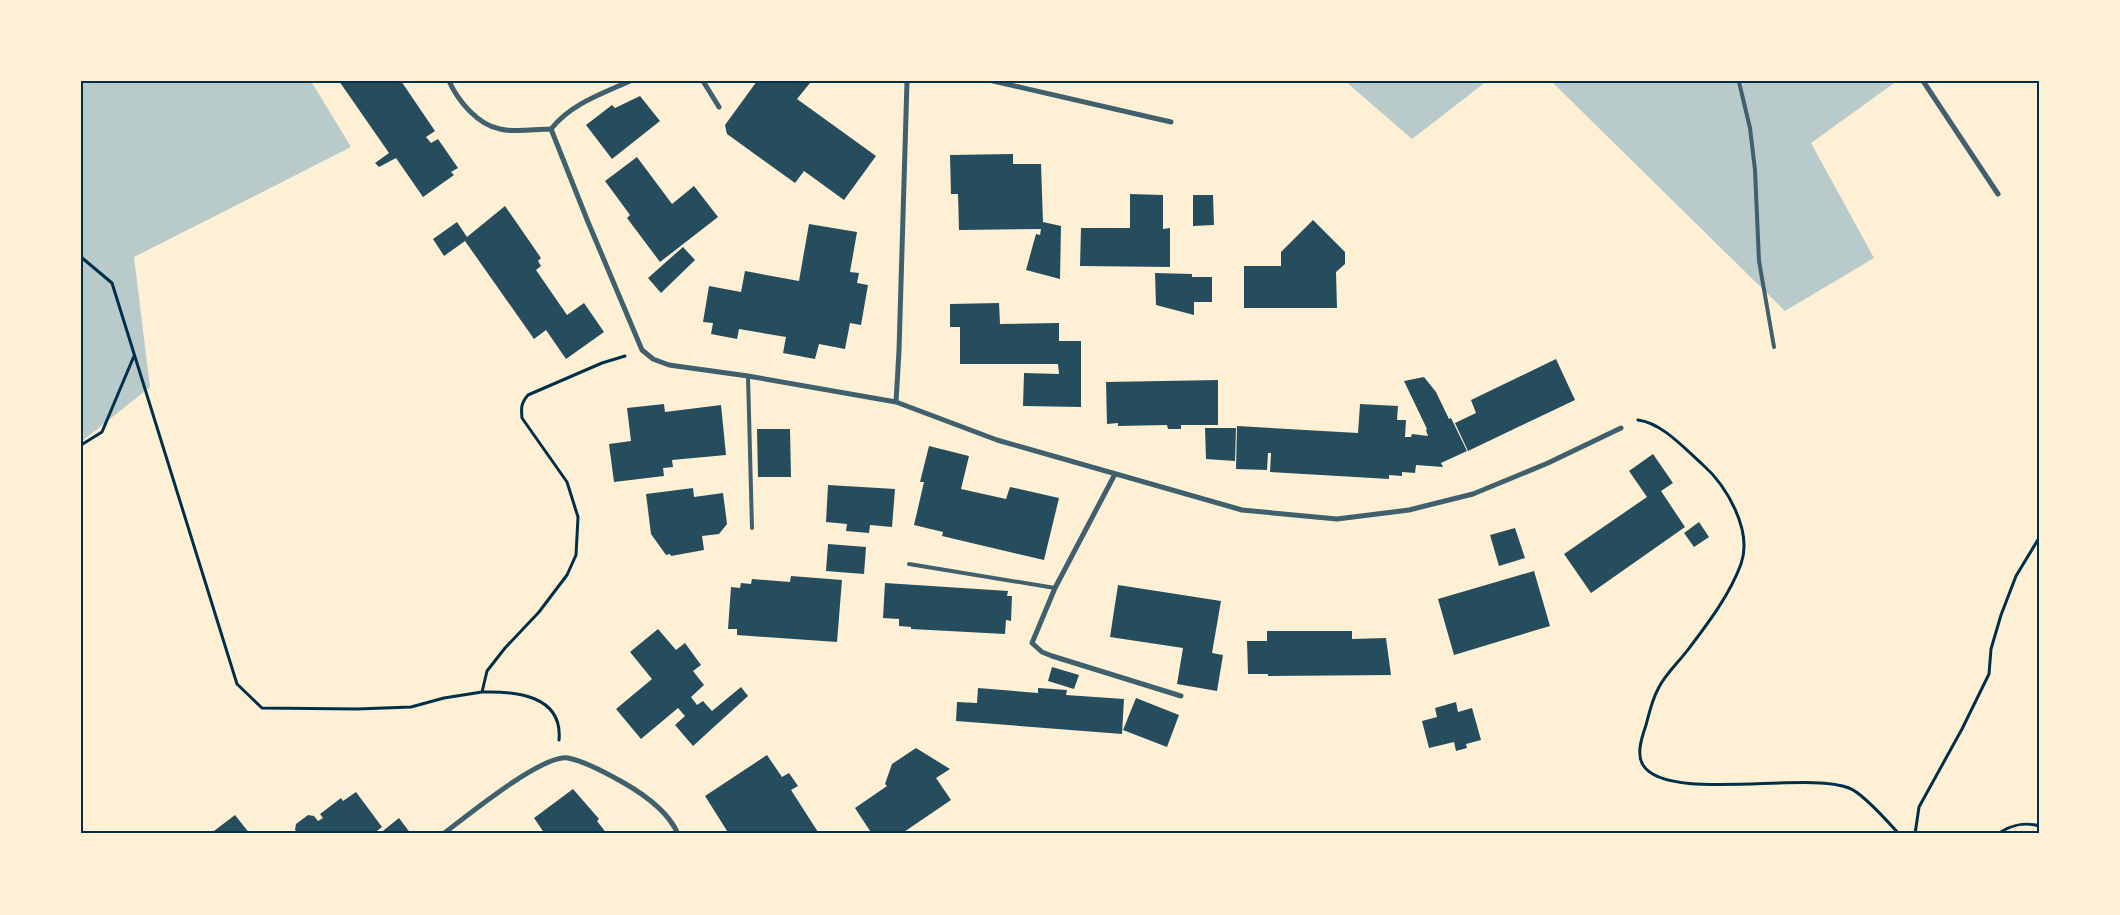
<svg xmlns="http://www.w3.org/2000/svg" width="2120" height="915" font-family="'Fira Sans',sans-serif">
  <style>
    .green { fill: #b9caca }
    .building { fill: #264d5e }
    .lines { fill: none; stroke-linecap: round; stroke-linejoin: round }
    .path { stroke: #003049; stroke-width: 3 }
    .service { stroke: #3f606c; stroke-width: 4 }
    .minor { stroke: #3f606c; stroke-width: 5 }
    .neatline { fill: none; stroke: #003049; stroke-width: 2 }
  </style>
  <rect width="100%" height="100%" fill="#fdf0d5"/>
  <path class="green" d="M81,81H311L351,147L134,257L150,387L81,442Z
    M1345,81H1487L1412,139Z
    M1551,81H1897L1811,143L1874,258L1785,311Z"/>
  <path class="building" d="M339,81H401L435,131L426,137L431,143L438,139L458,168L451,172L454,175L423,197L396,158L379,167L375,163L389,153Z
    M757,81H808L810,83L797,99L876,156L844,200L804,171L795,183L727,134L725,125Z
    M640,96L660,121L612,159L586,125L612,105L615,108Z
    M1013,154V164H1041L1043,222L1061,226L1060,279L1026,270L1036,234L1040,235L1041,229L959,230L958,194H951L950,155Z
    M637,157L672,204L694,186L718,217L660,262L627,218L630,215L605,181Z
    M1130,194L1163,195V229L1170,228V267L1080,266L1081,228H1130Z
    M1193,195H1213L1214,225L1193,226Z
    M505,206L541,258L538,261L541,266L536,270L567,315L584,303L604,332L566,359L546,330L534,339L465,241L444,256L433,239L457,222L467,237Z
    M1313,220L1345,252V264L1336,272L1337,308H1244V266H1281V252Z
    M809,224L857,232L850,272L859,273L857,283L868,285L861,325L850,323L845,349L819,344L815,359L783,353L786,337L739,329L737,339L711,334L713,323L703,322L709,286L741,292L745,271L799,281Z
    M683,247L695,260L661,293L648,278Z
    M1155,273L1192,274V277H1212V302H1194V315L1156,305Z
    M999,303L1000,324L1059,323V341H1081V407L1023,406L1024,373L1059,374L1058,364H960V327H950V304Z
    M1556,359L1575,400L1468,451L1455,423L1476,413L1471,400Z
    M1424,377L1436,392L1449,419L1451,418L1467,451L1441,463L1443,467L1416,465L1415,473L1402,472V476L1389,475V479L1270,472L1271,453H1268L1267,470L1236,469L1237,426L1358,433L1360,404L1398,406L1397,420H1406L1405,437H1411L1412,434L1428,436L1426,430L1427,429L1404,381Z
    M1218,380V425H1181V429H1168L1167,425L1118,426V423L1107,424L1106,382Z
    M664,404L665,412L721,405L726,455L672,460L673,467L663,468L664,476L614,482L609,444L631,441L627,408Z
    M1205,428H1236L1235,461L1206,459Z
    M757,429H790L791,477H758Z
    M929,446L969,456L961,489L1006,499L1010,487L1059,498L1044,560L942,536L943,532L914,525L924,482H920Z
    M1653,454L1673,483L1661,491L1685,527L1591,593L1564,554L1647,497L1629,471Z
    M828,485L895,489L892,527L870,525L869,533L846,531L847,524L826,522Z
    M693,488L694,497L723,493L727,524L719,534L702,536L704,550L671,556L670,554L666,555L651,534L646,494Z
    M1699,522L1709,537L1694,547L1684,533Z
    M1515,528L1525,558L1499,566L1490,535Z
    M828,544L866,547L864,574L826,571Z
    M1534,571L1550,626L1454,655L1438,599Z
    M791,576L842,580L837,642L737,635V629H728L731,587L740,588L741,583L751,584L752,579L790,582Z
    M885,583L1008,591L1007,596H1012L1011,621L1006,620L1005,634L911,629V627L899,626V619L883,618Z
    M1118,585L1221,601L1212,653L1223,655L1217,691L1177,684L1183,648L1110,637Z
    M658,629L676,650L685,643L701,665L693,671L704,685L691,697L697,705L703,701L712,711L741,687L748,696L693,746L675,725L685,716L678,708L641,739L616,709L652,679L630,652Z
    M1267,631H1352V639L1386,638L1391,675L1268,676V674H1248L1247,641H1267Z
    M1052,667L1079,675L1074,689L1048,681Z
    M978,688L1038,693V688L1067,690L1066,695L1124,699L1122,734L956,721L957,702L977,703Z
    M1136,698L1179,715L1167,747L1123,730Z
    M1456,702L1458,712L1472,708L1481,740L1466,744L1467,748L1456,751L1454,742L1429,748L1422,721L1437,717L1435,708Z
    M916,748L950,769L936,778L951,800L901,834H872L855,808L887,786L885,784L892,764Z
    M767,755L782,777L789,773L798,786L791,790L818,832L815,834H729L705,796Z
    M573,789L599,819L597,821L607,834H545L534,818Z
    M356,792L382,827L373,834H299L295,830L296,824L308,815L314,816L318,821L323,818L320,814L341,798L343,801Z
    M235,815L250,834H210Z
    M399,818L411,834H379Z"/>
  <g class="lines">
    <path class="path" d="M81,257L112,283L237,684L262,708L357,709L411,707L444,698L482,692
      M1638,420C1662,423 1684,448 1702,464C1726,485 1753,530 1741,564C1730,594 1709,622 1690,647C1680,661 1665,674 1658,689C1652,700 1649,714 1646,725C1642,737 1636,754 1643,765C1666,803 1808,771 1849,788C1863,793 1888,822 1899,834
      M81,445L102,432L134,356
      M559,740C563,695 515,691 482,692L487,671L505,648L539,612L567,575L576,555L578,517L567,482L522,418C521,408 521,403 528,395L602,363L625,356
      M1915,834L1919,807L1962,729L1989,674L1991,649L2001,615L2016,576L2039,538
      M1998,834C2010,825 2025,822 2039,826"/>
    <path class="service" d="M1739,82L1750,128L1755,170L1759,261L1774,347
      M748,376L752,528
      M909,564L1055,588"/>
    <path class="minor" d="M449,81C458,101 478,125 500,129C515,133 535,129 551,129C571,104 601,94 630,81
      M703,81L719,107
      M907,81L899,351L896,402L997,440L1242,510L1337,519L1409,510L1473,494L1548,463L1621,428
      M993,81L1171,122
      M1923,81L1998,194
      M551,129L588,222L642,350L653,359L669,365L748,376L896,402
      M1115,474L1055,588L1032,643L1042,652L1052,656L1181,696
      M443,834C467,816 542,754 568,758C584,761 610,775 624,783C645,795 668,811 678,834"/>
  </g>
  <rect width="2120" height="915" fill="none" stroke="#fdf0d5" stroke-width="165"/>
  <rect x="82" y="82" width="1956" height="750" class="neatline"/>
</svg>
